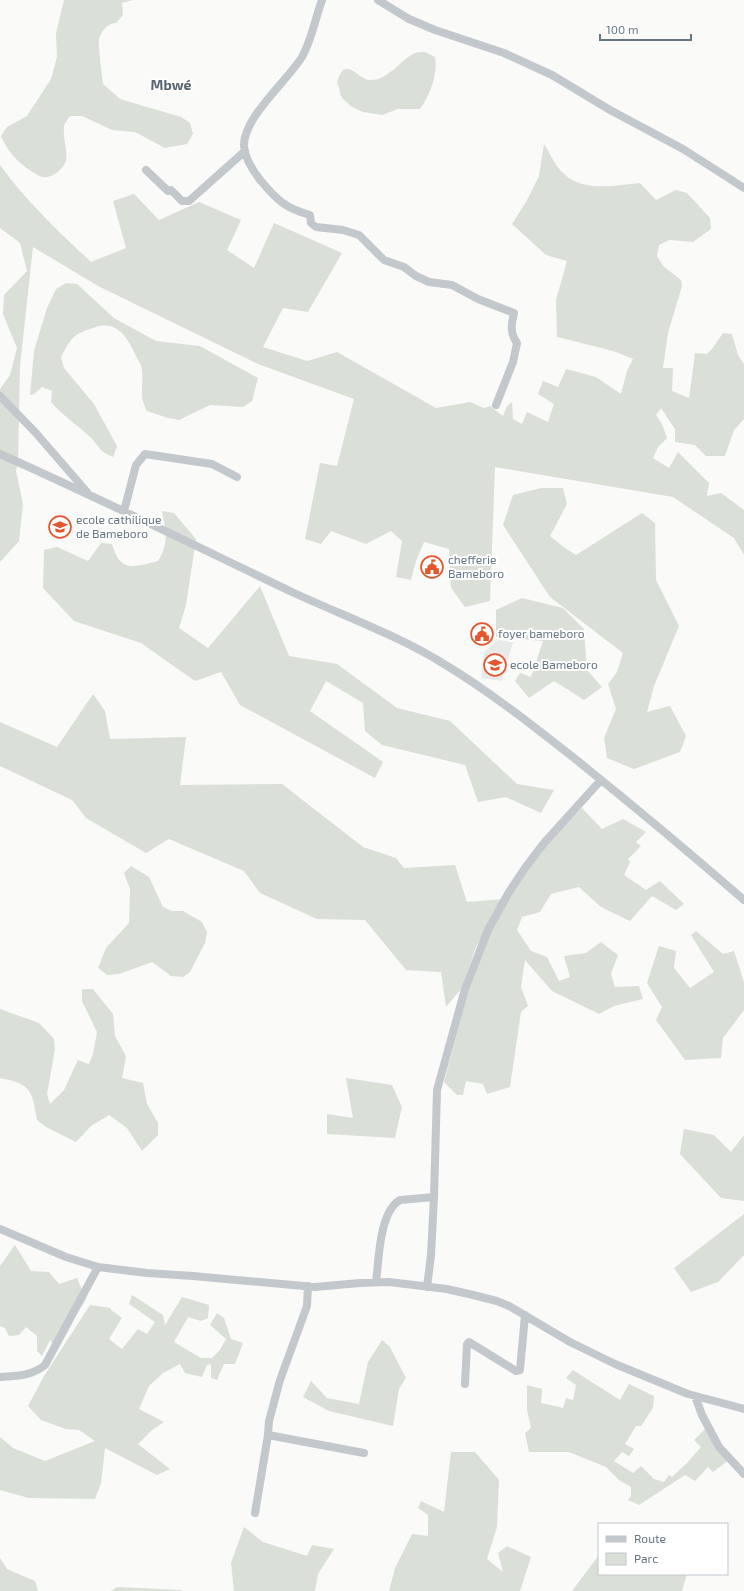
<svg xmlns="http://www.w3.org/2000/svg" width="744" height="1591" font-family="'Exo 2',sans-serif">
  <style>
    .built { fill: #e8e9e9 }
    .green { fill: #dadfd7 }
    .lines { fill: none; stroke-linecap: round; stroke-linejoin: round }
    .minor { stroke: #c3c8cc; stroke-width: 8 }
    .labels { text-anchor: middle; stroke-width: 4; stroke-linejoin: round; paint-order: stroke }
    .poi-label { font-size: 12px; fill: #657683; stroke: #fff; text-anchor: start }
    .quarter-label { font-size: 14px; font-weight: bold; fill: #57646e; stroke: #fff }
  </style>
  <rect width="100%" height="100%" fill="#fafaf8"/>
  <path class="built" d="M498,640L513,642L502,681L481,678L484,652Z"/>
  <path class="green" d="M64,0H133L122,3L123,15L116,23C108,23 101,31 99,39C98,48 102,74 103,84L120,99L181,117L190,123L193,134L187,144L165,148L135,132L112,130L82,116H70C68,119 64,123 64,127C62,147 76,162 53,175C48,178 41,178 36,174C18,163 10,155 1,136L7,127L27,116L51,79L57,57L56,33Z
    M425,52L435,57C438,75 430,94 420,109H398L382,115L363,112L352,107L343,99L340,94L339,87L337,83C345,52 358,81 371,80C388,80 400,61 413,54C416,52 421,52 425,52Z
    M544,144C550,153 555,166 563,173C583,193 615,185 640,183L656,200L676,190L687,193L710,218L711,229L693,242L669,240L659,245L657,256L663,266L681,280L682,286L668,333L663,368H673L672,391L689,398L695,353L707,354L712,349L723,333L732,334L738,355L744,364V419L734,430L725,456H706L695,445L675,442V429L661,408L656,415L662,424L667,438L658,447L653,458L669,468L678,452L709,483L707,496L721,493L744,510V555L734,538L673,497L495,467L490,601L465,607L451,588L449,549L424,542L416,561L411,580L396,577L402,541L391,531L366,544L331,531L321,544L305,539L320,463L337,466L354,399L258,364L98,286L33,247L20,366L18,462L16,471L23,504L19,541L0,562V389L10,375L17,348L3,314L4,295L27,271L20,243L0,228V165C26,201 59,232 91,262L126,248L113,201L134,194L159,220L199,202L241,220L227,250L254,268L274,223L342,253L308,312L283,308L263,347L307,361L337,352L436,408L470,402L484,408L490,406L503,416L507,406L512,402L513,419L522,424L527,412L548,422L554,404L538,394L543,381L558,387L566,369L596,377L621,394L627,371L633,359L613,351L557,337L556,300L567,261L546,255L512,224L526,202L539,176Z
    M66,283L77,284L114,318L156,341L200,346L258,378L252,401L243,407L210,405L179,420L168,418L147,411C138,394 144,387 142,370C142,365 138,360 136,356C128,339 118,320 96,327C74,334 72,336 61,357L64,368L94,404L117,446L113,457C98,451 99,445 88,435C76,424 62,415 51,402L52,391L42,387L34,394L30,395L34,351L47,308L56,289Z
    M541,488H563L567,504L550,536L565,548L576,555L642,513L655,523L656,580L679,626L654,686L647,712L670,706L686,736L680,752L634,769L607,758L604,738L616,709L608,684L617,672L623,653L550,597L503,525L513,495Z
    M162,511L174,513L196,539L186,605L179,628L208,648L260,586L289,656L337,664L397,708L450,721L517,784L554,790L541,813L506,797L478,802L465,765L382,745L365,731L363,703L326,681L310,711L383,762L375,778L240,705L221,672L195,681L141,643L74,621L43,588L44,550L57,547L88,561L101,543L112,544C120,573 134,567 158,561C169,544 166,530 162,511Z
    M522,598L563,608L584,629L587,670L602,687L584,700L554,681L529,698L515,681L520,673L531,677L543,641L496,637V610Z
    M93,694L105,711L110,739L186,737L180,785L282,784L363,847L396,858L404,868L455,865L467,902L504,899L476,947L461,989L446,1007L441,972L406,970L365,920L317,919L260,893L244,871L169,839L146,853L86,818L72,800L0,766V722L57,747Z
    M582,808L602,829L623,819L646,832L636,842L641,846L628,859L630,862L624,875L646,890L660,881L684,904L676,910L652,896L630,921L601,907L579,887L551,894L540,912L522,917L517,930L531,951L547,957L559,981L570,977L564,956L586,953L601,942L618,955L611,974L615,987L639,986L643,999L614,1006L599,1014L552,991L525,960L521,987L528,1006L521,1012L510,1087L487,1094L483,1084L466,1081L463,1095H457L444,1082C458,1032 469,976 491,929C510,888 549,838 582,808Z
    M131,866L149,877L163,907L172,911H183L202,922L207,932L205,943L190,972L183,977L171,976L152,962L119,974L107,975L98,968L106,948L129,923L130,889L124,873Z
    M696,931L723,954L734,951L744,982V1010L723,1038L721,1058L685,1060L656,1020L662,1007L647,983L659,946L676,951L674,968L690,988L714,972L691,935Z
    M82,989H93L113,1014L115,1036L126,1056L122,1078L143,1083L147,1104L158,1123V1135L142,1151L127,1128L109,1115L91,1126L76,1142L46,1127L37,1120C32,1091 32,1084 0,1078V1009L39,1023L54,1039L55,1049L47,1094L50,1104L64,1090L78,1060L89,1064L93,1054L97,1032L82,1001Z
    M346,1078L392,1085L402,1107L395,1138L327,1134V1114L353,1118Z
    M684,1129L714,1135L731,1152L744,1135V1201L721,1198L680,1154Z
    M744,1214V1255L718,1282L691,1292L674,1268Z
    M15,1245L31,1271L49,1272L59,1284L77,1278L86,1299L71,1322L53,1344L50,1340L42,1356L37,1351V1336L26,1327L19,1335L9,1336L5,1328L0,1326V1266Z
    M132,1295L163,1315L165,1325L182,1297L209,1305L208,1318L201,1321L188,1317L174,1342L201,1358H212L220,1350L226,1339L210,1325L217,1313L224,1318L231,1339L243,1343L235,1364H224L217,1380L211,1378V1364L207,1365L202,1377L185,1373L180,1364L163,1373L149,1386L139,1409L164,1422L152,1430L138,1444L170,1469L157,1475L105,1448L101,1483L95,1499L29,1498L0,1490V1437L13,1448L45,1461L95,1441L79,1430L66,1429L41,1420L28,1406L44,1376L90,1305L111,1308V1310L122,1318L109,1339L122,1349L138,1329L147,1334L155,1322L129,1304Z
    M382,1340L390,1347L406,1378L399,1389L393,1426L329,1411L303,1397L311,1381L327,1398L359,1404L368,1362Z
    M573,1370L620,1400L629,1384L654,1396L653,1408L641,1426H636L625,1444L634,1449L629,1456L622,1452L614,1461L633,1473L641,1466L654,1479L664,1482L669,1475L672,1477L687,1463L701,1447L694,1440L705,1429L729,1460L713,1472L708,1467L695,1481L685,1475L639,1505L628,1500L631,1496V1487L619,1480L606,1467L569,1452H529L525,1433L531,1428L527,1410V1385L542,1389L541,1403L563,1408L566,1398L573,1400L576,1385L566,1378Z
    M451,1452H475L499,1480L497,1527L487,1559L503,1572L498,1553L507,1546L531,1557L520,1591H389L395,1568L412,1534L428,1536V1515L418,1508L421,1501L444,1512Z
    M244,1527L263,1542L307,1556L312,1545L334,1549L318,1574L315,1591H234L231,1563Z
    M599,1555V1574H687L682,1591H572Z
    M0,1558L7,1569L35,1581L38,1591H0Z
    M117,1587L182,1590L181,1591H111Z"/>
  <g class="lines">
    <path class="minor" d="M322,0C315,19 312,39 302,57C287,81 243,118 244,146C245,159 253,171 261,181C277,200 285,208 310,215L311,223L316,227L343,230L359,235L384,260L404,267L416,276L429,282L452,285L478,299L514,313C511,325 510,333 517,343L513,362L496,405
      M378,0L409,19L435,30L504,53L552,75L610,110L683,149L744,188
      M146,170L168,191L171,190L182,201H189L245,151
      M0,396L35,432L87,492
      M0,454C99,498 196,546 294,593C344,616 397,635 444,664C492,693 536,728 579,762C635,807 690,853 744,900
      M124,511L136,465L145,454L212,464L237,477
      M0,1229L66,1257L98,1267L147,1273L193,1276L315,1287L360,1283L389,1282L447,1289L473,1295L497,1301L509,1306L570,1342L615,1364L688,1394L744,1409
      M376,1282C379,1260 379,1212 400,1200L434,1197
      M427,1287L431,1255L434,1197L437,1090L465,989L488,930L509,892L525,868L544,843L601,780
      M0,1377C16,1376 32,1376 45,1365L98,1267
      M465,1384L467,1344L469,1342L516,1371L520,1370L525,1315
      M695,1396L702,1415L719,1447L744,1474
      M268,1435L364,1453
      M255,1513L268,1435L269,1421L280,1380L307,1306L308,1286"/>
  </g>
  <defs>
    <g id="school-ring" transform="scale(1.15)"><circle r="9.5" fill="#fff" stroke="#e4572e" stroke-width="1.5"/><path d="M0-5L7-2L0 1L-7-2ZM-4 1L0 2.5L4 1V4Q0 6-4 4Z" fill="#e4572e"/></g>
    <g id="civic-ring" transform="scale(1.15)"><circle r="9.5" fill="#fff" stroke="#e4572e" stroke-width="1.5"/><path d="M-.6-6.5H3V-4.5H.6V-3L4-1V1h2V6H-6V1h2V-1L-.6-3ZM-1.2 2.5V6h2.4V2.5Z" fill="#e4572e"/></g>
  </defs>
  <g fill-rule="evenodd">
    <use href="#school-ring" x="60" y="527"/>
    <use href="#civic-ring" x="432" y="567"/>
    <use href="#civic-ring" x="482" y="634"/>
    <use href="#school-ring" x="495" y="665"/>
  </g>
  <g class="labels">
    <g class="poi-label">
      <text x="76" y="524">ecole cathilique<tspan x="76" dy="14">de Bameboro</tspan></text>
      <text x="448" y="564">chefferie<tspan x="448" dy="14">Bameboro</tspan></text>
      <text x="498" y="638">foyer bameboro</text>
      <text x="510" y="669">ecole Bameboro</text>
    </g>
    <g class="quarter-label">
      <text x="171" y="90">Mbwé</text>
    </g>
  </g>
  <rect x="598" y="1523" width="130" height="52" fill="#ffffff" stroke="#c1c8cd"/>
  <rect x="606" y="1536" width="20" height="6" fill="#c3c8cc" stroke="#c1c8cd"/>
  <text x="634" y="1543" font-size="12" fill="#657683">Route</text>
  <rect x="606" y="1553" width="20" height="12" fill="#dadfd7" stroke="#c1c8cd"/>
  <text x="634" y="1563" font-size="12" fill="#657683">Parc</text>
  <path d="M600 34v6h91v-6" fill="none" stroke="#657683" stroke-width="2"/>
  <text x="606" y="34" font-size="12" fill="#657683" stroke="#ffffff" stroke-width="3" paint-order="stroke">100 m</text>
</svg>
